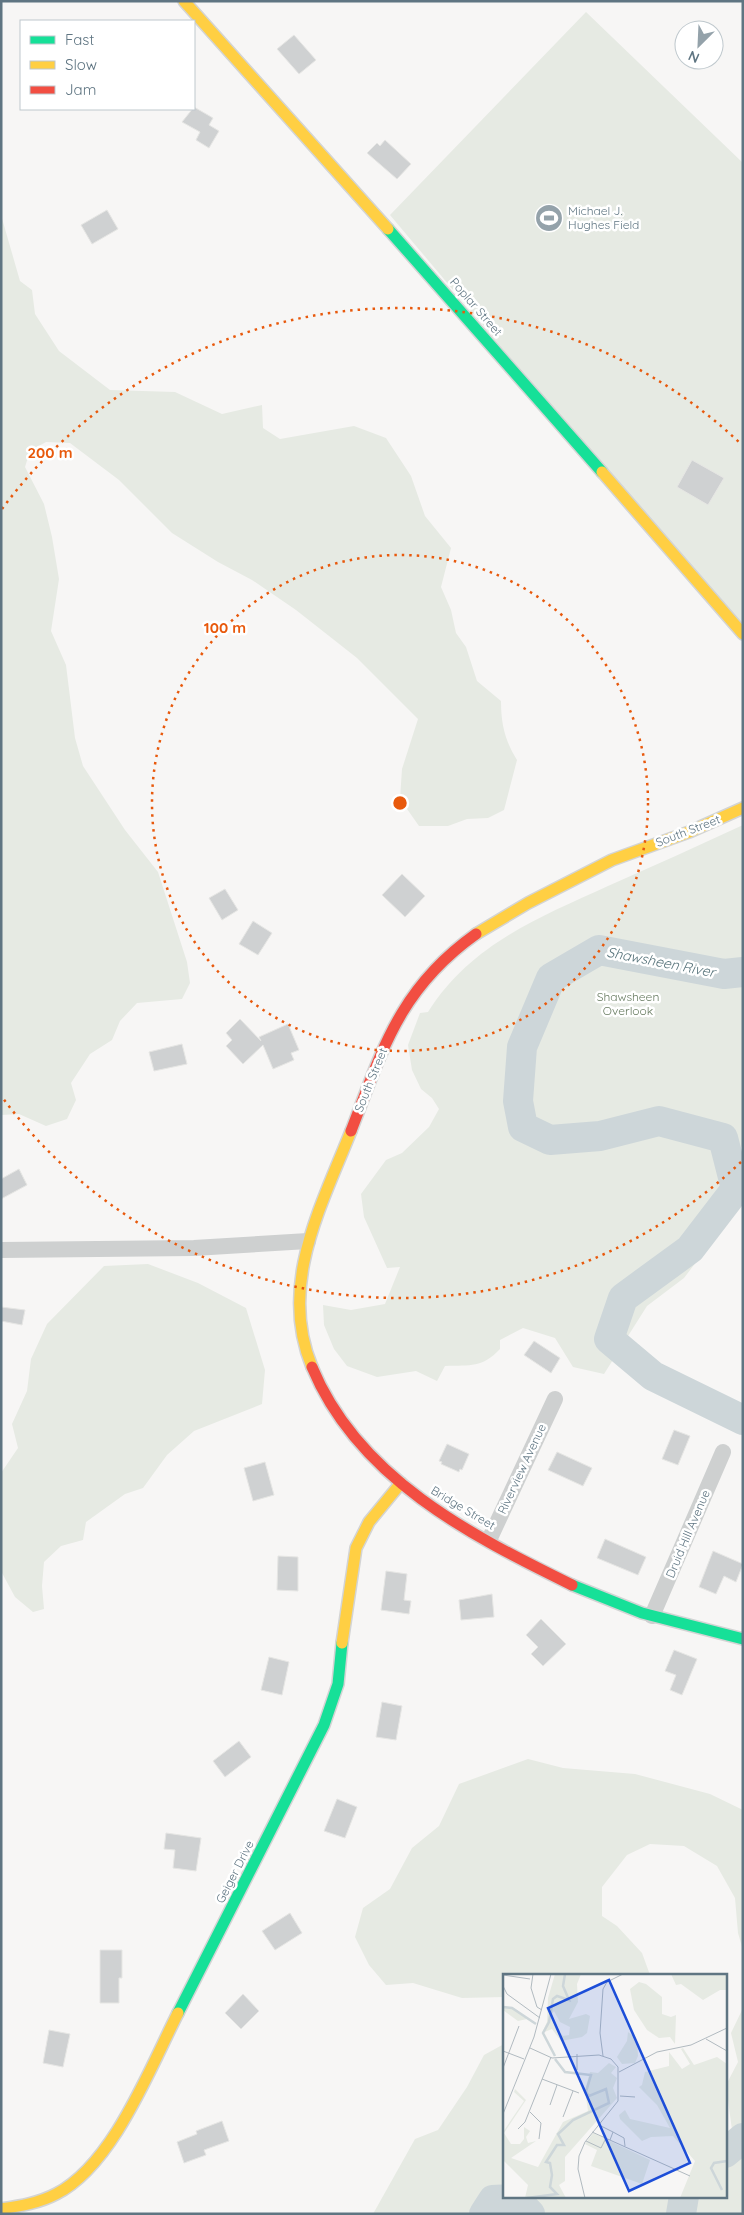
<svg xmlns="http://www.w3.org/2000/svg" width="744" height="2215" font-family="Quicksand,sans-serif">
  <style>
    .green { fill: #e6eae3 }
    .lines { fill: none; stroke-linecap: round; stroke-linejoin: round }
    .river { stroke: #cdd6d9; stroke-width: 30 }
    .building { fill: #cfd1d2; stroke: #e6e6e4 }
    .fast-casing { stroke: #d3d4d4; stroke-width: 14 }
    .slow-casing { stroke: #d3d4d4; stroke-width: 14 }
    .jam-casing { stroke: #d3d4d4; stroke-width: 14 }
    .street { stroke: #ced0d0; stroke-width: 16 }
    .fast { stroke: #16e098; stroke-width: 11 }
    .slow { stroke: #ffcf43; stroke-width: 11 }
    .jam { stroke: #f24e42; stroke-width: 11 }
    .ring { fill: none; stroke: #e8590c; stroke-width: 2.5; stroke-dasharray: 2.5 5 }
    .labels { text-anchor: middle; stroke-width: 5; stroke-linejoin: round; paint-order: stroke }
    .poi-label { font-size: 12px; fill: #5f7582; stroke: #fff; text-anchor: start }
    .street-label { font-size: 12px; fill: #5f7582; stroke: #fff }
    .park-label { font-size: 12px; fill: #667a5f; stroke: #fff }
    .water-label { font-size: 14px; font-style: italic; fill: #5a767d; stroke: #fff }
    .inset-river { fill: none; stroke: #cdd6d9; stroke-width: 2.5 }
    .inset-road { fill: none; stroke: #b1bac0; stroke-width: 1 }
    .view { fill: #1d4ed8; fill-opacity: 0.15; stroke: #1d4ed8; stroke-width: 2.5 }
    .inset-edge { fill: none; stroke: #5f7582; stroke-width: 2.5 }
    .centre { fill: #e8590c; stroke: #fff; stroke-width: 2.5 }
    .ring-label { font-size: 15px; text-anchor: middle; font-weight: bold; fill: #e8590c; stroke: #fff; stroke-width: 5; stroke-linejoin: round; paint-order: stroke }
  </style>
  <rect width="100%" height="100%" fill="#f7f6f5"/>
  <path class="green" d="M586,12L743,163V634L390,215Z
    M1,215L20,281L32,290L35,314L59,351L110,390L175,392L222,414L262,405L263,428L280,439L354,426L386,438L411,476L425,516L451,548L441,587L451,610L456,633L466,647L477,681L501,701C501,724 505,741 517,760L504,810L488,818L467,819L448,826H419L400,799L402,769L418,719L357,658L296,610L252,580L218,562L172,533L119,480L70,443L46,442L30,451L25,467L44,504L52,537L59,579L51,631L66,665L75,738L83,766L125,830L158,872L187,962L190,983L182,999L137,1003L120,1021L112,1040L90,1054L71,1083L76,1100L67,1119L46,1126L19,1114L1,1115Z
    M743,825V1143L739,1153L732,1215L684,1278L647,1306L604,1374L573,1367L555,1338L523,1328L500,1340V1349C482,1368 471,1365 445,1366L437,1381L416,1371L377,1377L347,1366L334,1349L324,1325L323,1305L351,1310L385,1304L400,1267L387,1268L364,1217L361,1194L386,1160L402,1153L429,1127L439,1109L432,1098L421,1089L412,1070L408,1045L420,1013L428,1012C471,944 538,918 608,886C653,866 698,846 743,825Z
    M148,1264L198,1283L246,1308L265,1370L262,1404L194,1431L167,1455L143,1488L125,1494L86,1522L83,1540L61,1546L44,1562L42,1586L44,1609L33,1612L15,1597L1,1571V1473L18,1448L12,1424L27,1391L31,1359L47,1324L104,1266Z
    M528,1759L563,1768L635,1774L710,1794L743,1810V1950L738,1933L735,1898L717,1866L684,1846L650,1844L627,1855L602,1887V1916L617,1926L642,1953L650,1975H504V1997L462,1998L413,1983L386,1985L369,1965L355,1937L363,1908L390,1889L412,1848L439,1826L459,1784Z
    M743,2008V2214H373L415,2139L438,2130L467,2087L484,2055L504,2044V2196H725V2137L732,2130L726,2085L738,2062L731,2033Z"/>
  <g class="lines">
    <path class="river" d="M743,972L724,974L599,950L551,978L522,1047L518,1101L523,1127L550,1140L600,1136L659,1121L723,1138L736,1189L690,1249L623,1298L609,1339L653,1376L743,1420
      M725,2153L743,2138
      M484,2214L493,2200C510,2198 519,2201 530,2214
      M681,2214L684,2196"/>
  </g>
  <path class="building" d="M294,35L316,60L299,74L277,49Z
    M194,107L213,118L209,125L219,131L209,148L196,140L200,132L182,122Z
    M385,140L411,164L397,179L367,153L377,143L380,146Z
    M107,210L118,229L92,244L81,225Z
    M692,460L724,478L708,505L677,487Z
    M402,874L425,896L405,917L382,895Z
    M225,889L238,910L222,920L209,898Z
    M253,921L272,933L258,955L239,944Z
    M240,1019L261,1041L259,1037L288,1024L299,1050L291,1053L294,1060L273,1069L263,1045L243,1064L226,1046L232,1040L226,1033Z
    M182,1044L187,1064L154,1071L149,1052Z
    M19,1169L27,1185L1,1199V1179Z
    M1,1307L25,1310L22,1325L1,1321Z
    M534,1341L560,1358L551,1373L524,1355Z
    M674,1430L690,1436L678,1465L662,1459Z
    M447,1444L469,1454L462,1470L460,1469L459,1472L441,1464L442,1462L439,1461Z
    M557,1452L592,1468L583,1486L548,1470Z
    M265,1462L274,1495L253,1501L244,1468Z
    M605,1539L646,1557L638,1575L597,1558Z
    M713,1551L743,1564L736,1582L724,1576L716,1594L699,1587Z
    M278,1556L298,1557V1591L277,1590Z
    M386,1571L407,1574L404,1600L411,1601L409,1614L381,1610Z
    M492,1594L494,1617L461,1620L459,1600Z
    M541,1619L566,1644L543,1666L531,1654L538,1647L526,1635Z
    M674,1650L697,1659L682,1695L670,1690L676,1675L665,1671Z
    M269,1657L289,1662L282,1695L261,1690Z
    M382,1702L402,1706L396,1740L376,1737Z
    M239,1741L251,1757L225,1777L213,1761Z
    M337,1799L357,1807L345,1838L324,1831Z
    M166,1833L201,1838L196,1871L173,1868L175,1850L164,1849Z
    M290,1913L302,1933L275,1950L262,1931Z
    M100,1950H122V1978H119V2003H100Z
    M243,1994L259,2011L241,2029L225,2013Z
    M49,2030L70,2034L63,2067L43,2063Z
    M222,2121L229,2141L204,2150L206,2155L184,2163L177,2142L197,2134L196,2131Z"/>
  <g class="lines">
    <g class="fast-casing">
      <path id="fast" d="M388,229L602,472
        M572,1585L642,1613L743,1639
        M178,2013L324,1725L338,1684L342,1643"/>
    </g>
    <g class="slow-casing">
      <path id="slow" d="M184,1L388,229
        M602,472L743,634
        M476,934L528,903L612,860L689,832L743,808
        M312,1367C278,1285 321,1207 351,1131
        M342,1643L356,1548L369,1522L401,1483
        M1,2209C20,2206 39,2203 56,2194C113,2165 150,2068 178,2013"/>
    </g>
    <g class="jam-casing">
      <path id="jam" d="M351,1131C383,1048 400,988 476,934
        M312,1367C358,1478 470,1535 572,1585"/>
    </g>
    <path class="street" d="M1,1250L194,1248L308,1241
      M489,1540L555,1399
      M652,1616L723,1452"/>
    <use href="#fast" class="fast"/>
    <use href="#slow" class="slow"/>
    <use href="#jam" class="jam"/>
  </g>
  <g class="ring">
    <circle cx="400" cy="803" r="248"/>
    <path d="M741 1162A495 495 0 0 1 2 1097M2 509A495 495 0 0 1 741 444"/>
  </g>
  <defs>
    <g id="stadium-disc" transform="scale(1.4375)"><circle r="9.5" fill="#94a2aa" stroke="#fff"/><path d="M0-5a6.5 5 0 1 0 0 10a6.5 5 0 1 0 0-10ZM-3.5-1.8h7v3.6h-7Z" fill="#fff"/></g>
  </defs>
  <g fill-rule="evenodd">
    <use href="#stadium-disc" x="549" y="218"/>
  </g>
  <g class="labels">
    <g class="poi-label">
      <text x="568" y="215">Michael J.<tspan x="568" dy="14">Hughes Field</tspan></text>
    </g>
    <g class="street-label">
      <text transform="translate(476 307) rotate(49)" y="4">Poplar Street</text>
      <text transform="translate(688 831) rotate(-21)" y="4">South Street</text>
      <text transform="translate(371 1080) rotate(-68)" y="4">South Street</text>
      <text transform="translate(522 1469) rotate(-65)" y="4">Riverview Avenue</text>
      <text transform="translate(463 1508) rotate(31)" y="4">Bridge Street</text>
      <text transform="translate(688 1534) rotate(-67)" y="4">Druid Hill Avenue</text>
      <text transform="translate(235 1872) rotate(-63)" y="4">Geiger Drive</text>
    </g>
    <g class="park-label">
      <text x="628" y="1001">Shawsheen<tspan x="628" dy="14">Overlook</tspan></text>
    </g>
    <g class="water-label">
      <text transform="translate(661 962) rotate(11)" y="5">Shawsheen River</text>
    </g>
  </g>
  <g transform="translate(503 1974)">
    <rect width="224" height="224" fill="#f7f6f5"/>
    <path d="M52,0H78L74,10L75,28L66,45L83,40L87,42L84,59L79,63L58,67L49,55L39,59L44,48L45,24ZM51,37L57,48L67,53L66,61L60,62L53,54L49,40ZM168,0H224V16H217L200,26L178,10L173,11ZM136,8L143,10L159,23V40L168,43L173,41L172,70L167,63L156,64L144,56L131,36L127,15ZM0,32L11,34L30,49L24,45L15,47L0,36ZM125,58L134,65L135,82L132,89L119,90L114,83L124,67ZM180,74L191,91L214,83L224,90V224H177L192,187L170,162L148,163L139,167L117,145L116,141L122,136L127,145L167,154L154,131L136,113L139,111L142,98L166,92V78L179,95L187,90L178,75ZM106,89L113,93L108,99L114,104L110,114L114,124L62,183V207L56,211L63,224H22L25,211L0,186V158L21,127L11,118L12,115L23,126L1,159L8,170H17L21,165V153L27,157L23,163L25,169L33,167L8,184L35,193L60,148L85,137L82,116L87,98L95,99ZM90,159L147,186L139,210L88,192L94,176L82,170Z" fill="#e6eae3" fill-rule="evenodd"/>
    <path class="inset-river" d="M0,33L9,34L33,50M52,82L40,59L46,48L50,25L54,22L66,26L60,12L62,0M219,216L208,194L211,189L224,187M24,224L54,220L47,213L49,201L47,189L43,188L54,171H61L55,160L70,146L106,129L103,115L86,122L83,118L88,101L62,98L52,85"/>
    <path class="inset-road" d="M30,0L28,14L34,33L39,36M0,1L27,5M0,12L4,20L37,44M203,65L224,77M27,74L49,84L96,81L108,85L115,93V127L82,168L76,182L75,195L82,224M0,77L21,85M74,80V96M100,82L97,59L100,15L104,8L120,0M0,94L16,52M116,98L154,78L188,71L224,54M39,105L76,119M117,122L132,123M47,131L54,111M27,138L38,149L36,165M0,140L31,63L48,0M60,143L70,117M96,151L110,158L107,166M15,155L22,148L48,83M89,158L187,202M110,158L121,164L122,172M83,167L98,174L103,164"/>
    <path class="view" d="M106,6L187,189L126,217L45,34Z"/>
    <rect width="224" height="224" class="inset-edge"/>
  </g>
  <circle cx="400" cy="803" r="8" class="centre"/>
  <g class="ring-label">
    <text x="50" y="458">200 m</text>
    <text x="225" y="633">100 m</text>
  </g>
  <rect width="744" height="2215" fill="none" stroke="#5f7582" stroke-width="5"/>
  <rect x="20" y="20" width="175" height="90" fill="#ffffff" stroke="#bfc8cd"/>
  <rect x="30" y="36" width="25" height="8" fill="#16e098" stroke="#bfc8cd"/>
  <text x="65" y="45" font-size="15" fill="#5f7582">Fast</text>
  <rect x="30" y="61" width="25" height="8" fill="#ffcf43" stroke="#bfc8cd"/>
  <text x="65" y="70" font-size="15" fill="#5f7582">Slow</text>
  <rect x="30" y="86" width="25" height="8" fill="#f24e42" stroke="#bfc8cd"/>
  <text x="65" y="95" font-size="15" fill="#5f7582">Jam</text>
  <g transform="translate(699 45) rotate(204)"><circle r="24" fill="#ffffff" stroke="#bfc8cd"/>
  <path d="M0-4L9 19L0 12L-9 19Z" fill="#94a2aa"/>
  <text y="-8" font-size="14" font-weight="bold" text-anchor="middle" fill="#5f7582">N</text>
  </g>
</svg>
